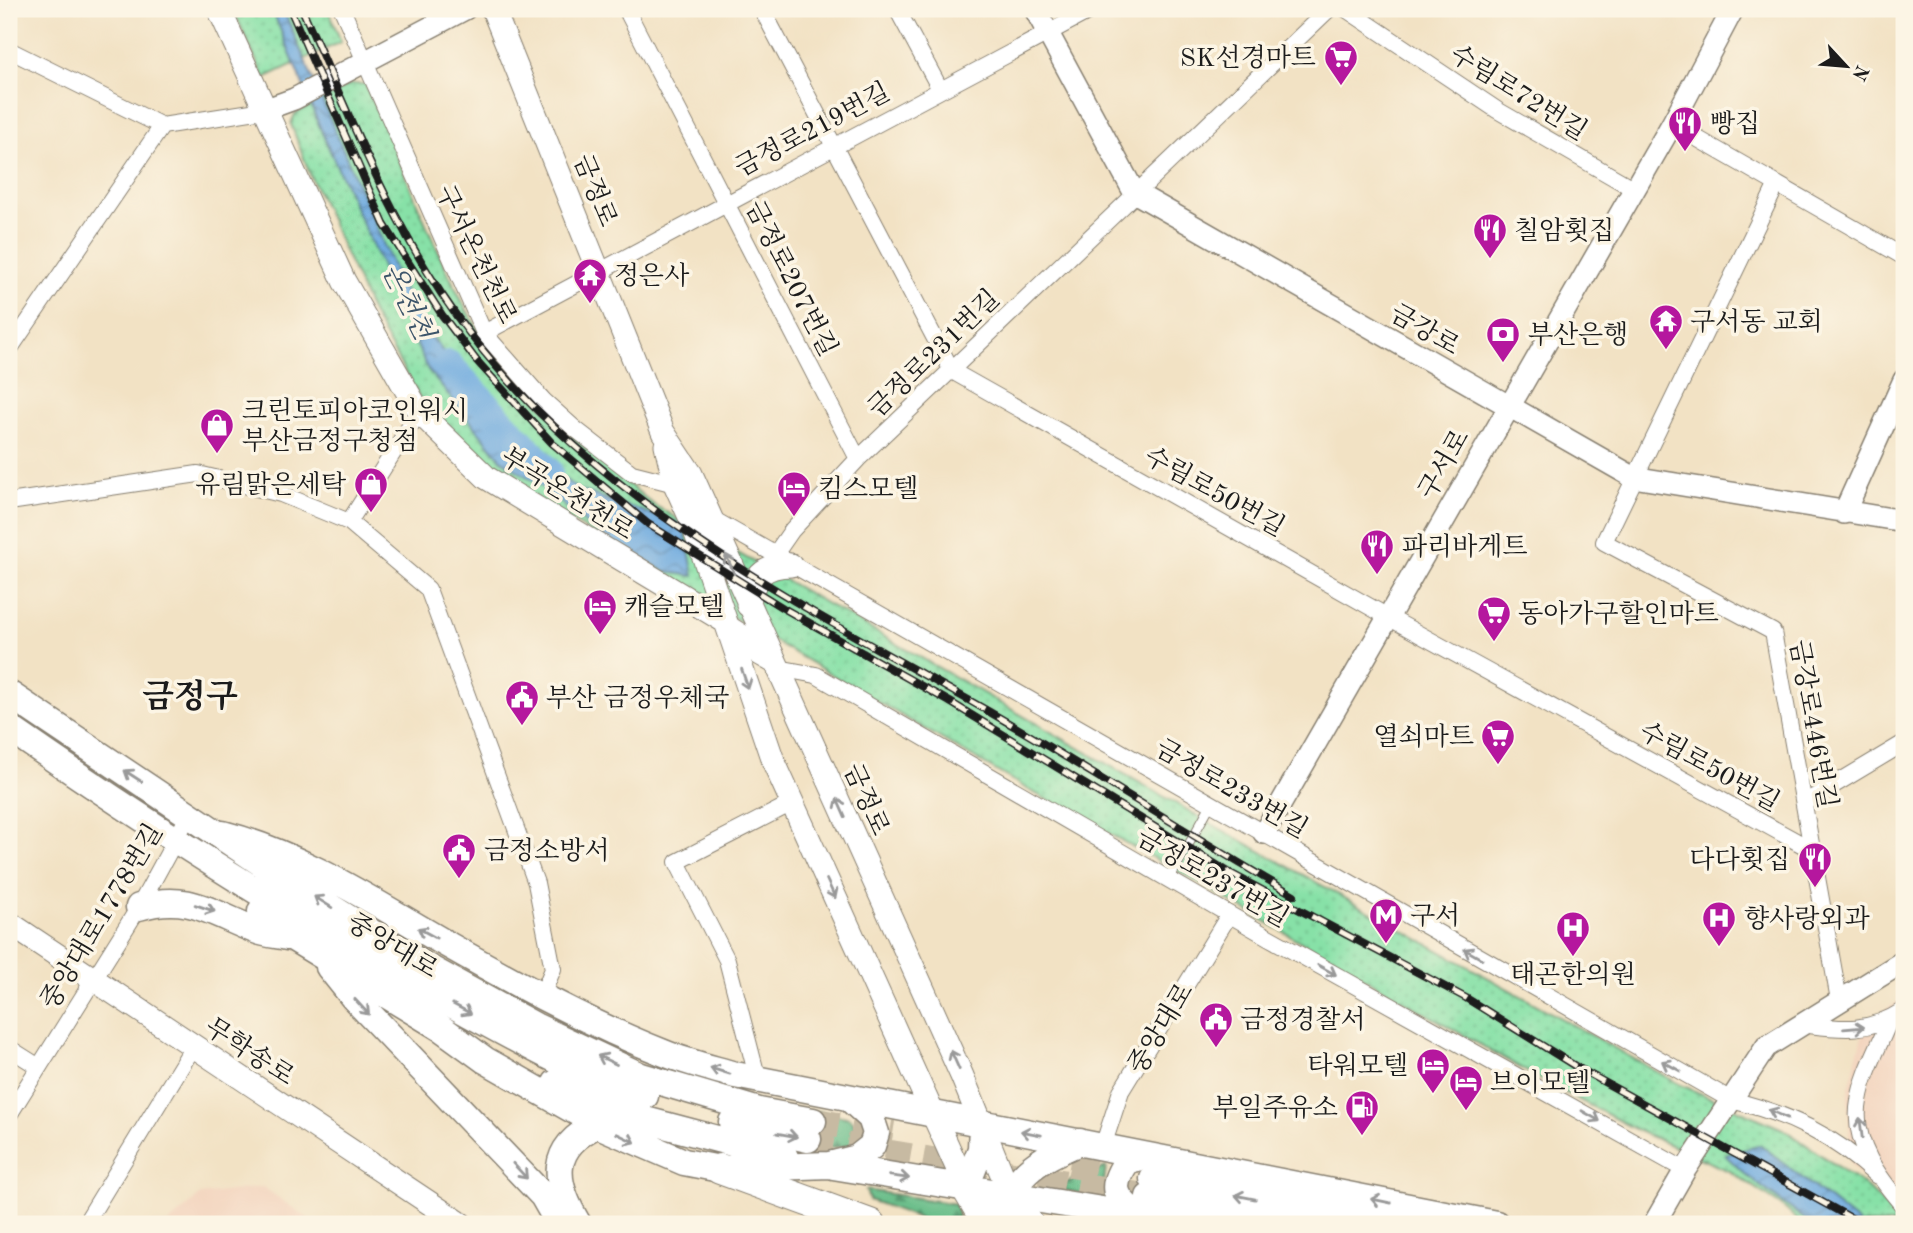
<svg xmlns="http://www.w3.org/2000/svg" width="1913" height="1233" font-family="'Old Standard TT','Noto Serif KR',serif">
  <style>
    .built { fill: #f3d4be }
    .forest { fill: url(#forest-firs); stroke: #446e54; stroke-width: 2 }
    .park { fill: url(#park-dots); stroke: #527e62; stroke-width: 2 }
    .water { fill: url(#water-waves); stroke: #45637e; stroke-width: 2 }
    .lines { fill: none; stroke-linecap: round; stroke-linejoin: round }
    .river { stroke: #6eaadf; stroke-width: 30 }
    .primary-tunnel { stroke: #c7baa2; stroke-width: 26; stroke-dasharray: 26 13; stroke-linecap: butt }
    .service-casing { stroke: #877f70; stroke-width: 10 }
    .minor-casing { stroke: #877f70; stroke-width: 18 }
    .tertiary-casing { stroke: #877f70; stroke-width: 24 }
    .secondary-casing { stroke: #877f70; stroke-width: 25 }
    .primary-casing { stroke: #877f70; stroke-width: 29 }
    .motorway-casing { stroke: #877f70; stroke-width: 32 }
    .service { stroke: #fff; stroke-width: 8 }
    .minor { stroke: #fff; stroke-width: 16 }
    .tertiary { stroke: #fff; stroke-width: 21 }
    .secondary { stroke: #fff; stroke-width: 23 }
    .primary { stroke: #fff; stroke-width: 26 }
    .motorway { stroke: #fff; stroke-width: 30 }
    .rail-casing { stroke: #1c1c1c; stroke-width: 8 }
    .rail { stroke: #fcf5e5; stroke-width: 5; stroke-dasharray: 16; stroke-linecap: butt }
    .oneway { stroke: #999 }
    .labels { text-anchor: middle; stroke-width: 7; stroke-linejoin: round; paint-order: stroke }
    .poi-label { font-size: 26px; fill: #1c1c1c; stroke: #fcf5e5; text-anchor: start }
    .street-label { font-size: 26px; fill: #1c1c1c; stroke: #fcf5e5 }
    .water-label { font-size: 28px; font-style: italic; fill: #3d556a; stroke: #fcf5e5 }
    .district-label { font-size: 33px; font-weight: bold; fill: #1c1c1c; stroke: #fcf5e5 }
  </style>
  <defs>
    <pattern id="forest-firs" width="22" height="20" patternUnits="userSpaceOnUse" patternTransform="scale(1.75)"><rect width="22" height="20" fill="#6dbf8c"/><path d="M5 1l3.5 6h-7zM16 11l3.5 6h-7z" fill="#599a72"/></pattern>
    <pattern id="park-dots" width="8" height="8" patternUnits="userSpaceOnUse" patternTransform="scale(1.75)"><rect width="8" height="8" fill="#87e1a7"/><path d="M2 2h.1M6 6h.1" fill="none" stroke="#74c08f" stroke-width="1.8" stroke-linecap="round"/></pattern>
    <pattern id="water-waves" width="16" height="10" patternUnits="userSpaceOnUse" patternTransform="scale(1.75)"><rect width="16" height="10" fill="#6eaadf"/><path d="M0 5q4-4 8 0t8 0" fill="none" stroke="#5a8ab4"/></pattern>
  </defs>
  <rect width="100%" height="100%" fill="#fcf5e5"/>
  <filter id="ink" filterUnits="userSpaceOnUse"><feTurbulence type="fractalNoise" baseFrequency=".0143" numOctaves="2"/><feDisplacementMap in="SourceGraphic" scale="14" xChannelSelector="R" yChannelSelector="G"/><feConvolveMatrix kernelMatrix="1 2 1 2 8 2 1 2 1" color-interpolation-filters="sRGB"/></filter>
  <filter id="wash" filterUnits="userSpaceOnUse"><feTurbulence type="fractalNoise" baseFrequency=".00686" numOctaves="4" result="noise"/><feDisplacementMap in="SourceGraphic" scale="28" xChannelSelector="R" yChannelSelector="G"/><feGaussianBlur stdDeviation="1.57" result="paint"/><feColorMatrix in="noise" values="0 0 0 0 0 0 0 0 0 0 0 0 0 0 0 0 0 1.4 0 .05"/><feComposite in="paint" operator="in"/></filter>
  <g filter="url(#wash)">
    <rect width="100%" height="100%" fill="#f2e2c4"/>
    <path class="built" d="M1904,998V1218L1850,1164L1848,1093L1865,1023Z
      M263,1187L316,1224H168L200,1195Z"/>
    <path class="forest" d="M818,1111L850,1118L859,1129V1141L850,1146L814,1149Z
      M1106,1167L1102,1197L1065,1191V1183Z
      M866,1190L956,1204L959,1224H936L869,1200Z"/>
    <path class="park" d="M233,9H328L341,42L264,78Z
      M351,84H365C400,157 427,235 465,307C505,382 589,452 654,505L1217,827L1681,1085L1785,1130L1865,1186L1904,1224H1802L1781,1205L1729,1171L1639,1131L1545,1082L1190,878L1029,790L620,551L486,467L428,413L373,315L311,177L291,124L295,114Z"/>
    <path class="water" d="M272,9H283L402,287L427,330L497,424L577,489L684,525L694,576L666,572L600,535L541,486L502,460L428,370L323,135Z
      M1761,1145L1860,1224H1811L1746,1175L1725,1155Z"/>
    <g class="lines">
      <path class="river" d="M448,365L548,472"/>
    </g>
  </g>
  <g filter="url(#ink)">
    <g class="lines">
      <path class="primary-tunnel" d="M813,1121L893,1134
        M808,1139L1149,1197
        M1031,1158L1153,1179"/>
      <g class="service-casing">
        <path id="service" d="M1169,880L1211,804"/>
      </g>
      <g class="minor-casing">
        <path id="minor" d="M342,9L484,333L544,401L574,428L632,473L675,484L679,489
          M626,9L858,459
          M762,9L952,371L1388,617L1812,850
          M897,9L940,89
          M1346,9L1497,110L1634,189
          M9,50L162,126L264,110
          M1672,124L1904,257
          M1777,184L1604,542L1773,632L1839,1000
          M484,333L1093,9
          M9,350L162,126
          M9,502L198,474L281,494L349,522L428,589L536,883L553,969L542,995
          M711,518L1731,1100C1789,1114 1833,1135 1877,1176
          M349,522L419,412
          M774,556L792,530L858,459L1329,9
          M726,622L745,634L757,656L778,668L816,675L1268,937L1685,1170
          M1804,803L1904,743
          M1890,1019C1880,1045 1863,1074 1859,1101C1851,1142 1880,1179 1904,1207
          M1800,1024C1841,1029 1867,1034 1904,1010
          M9,1048L39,1067
          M758,1080L727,960L677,862L792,803
          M9,1115L139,907L190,813
          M1103,1146L1121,1091L1229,915
          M85,1224L193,1047"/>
      </g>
      <g class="tertiary-casing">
        <path id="tertiary" d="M1035,9L1134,192L1633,477L1904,521
          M264,110L294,99L465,9
          M1844,513L1904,380
          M1264,833L1672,124L1733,9
          M1654,1224L1685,1170L1766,1047L1904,961"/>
      </g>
      <g class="secondary-casing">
        <path id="secondary" d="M219,9L344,281L419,412L487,478L726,622
          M493,9L663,432L691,474L962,1076L1010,1194
          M666,445L675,484L691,519L772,758L966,1187
          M748,605C755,577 760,566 791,565
          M9,923L461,1224"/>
      </g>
      <g class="primary-casing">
        <path id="primary" d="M9,694L279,875L427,967L535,1026L641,1076L759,1111L813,1121
          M9,728C150,826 293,918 444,1000C505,1033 579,1076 645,1096
          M223,834C304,855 378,905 450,946C519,985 590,1024 664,1053C686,1062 711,1068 735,1075L1496,1224
          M139,907C188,892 211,913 255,930C265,934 277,935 287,937
          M261,911L293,938L441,1028L485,1060L603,1127L684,1162L720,1169L829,1165L857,1158L872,1146L876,1133L871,1118L849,1098
          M329,967L353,997L543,1196L559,1224
          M556,1083L634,1117L785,1157
          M732,1122L808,1139
          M833,1166L1187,1224
          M1153,1179L1385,1224
          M966,1187L981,1149L982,1123
          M1149,1197L1289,1224
          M1138,1215C1113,1197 1109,1186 1128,1160L1147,1156
          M578,1224C553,1182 548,1148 598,1124
          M1000,1224C1012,1174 1035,1161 1080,1142"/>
      </g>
      <g class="motorway-casing">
        <path id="motorway" d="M720,1169L870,1224
          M966,1187L988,1224
          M1010,1194L1028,1224"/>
      </g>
      <use href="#service" class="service"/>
      <use href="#minor" class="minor"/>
      <use href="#tertiary" class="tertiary"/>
      <use href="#secondary" class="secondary"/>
      <use href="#primary" class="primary"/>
      <use href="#motorway" class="motorway"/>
      <g class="rail-casing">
        <path id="rail" d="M290,9L384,224L442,315L476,360L552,443L648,524L783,608L950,702L1230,873L1466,998L1575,1066L1862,1224
          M302,9C353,122 395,238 473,338C608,511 806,607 993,714C1094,772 1192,837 1294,895"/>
      </g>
      <use href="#rail" class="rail"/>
    </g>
    <defs><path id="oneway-shaft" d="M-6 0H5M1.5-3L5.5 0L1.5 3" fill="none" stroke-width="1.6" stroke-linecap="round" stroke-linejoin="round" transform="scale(1.75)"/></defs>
    <g class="oneway">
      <use href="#oneway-shaft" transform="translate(730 564) rotate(-114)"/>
      <use href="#oneway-shaft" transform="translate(745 679) rotate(71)"/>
      <use href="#oneway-shaft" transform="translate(133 776) rotate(-147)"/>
      <use href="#oneway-shaft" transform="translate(841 808) rotate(-114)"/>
      <use href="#oneway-shaft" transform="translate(831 889) rotate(65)"/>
      <use href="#oneway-shaft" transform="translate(323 902) rotate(-148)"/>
      <use href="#oneway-shaft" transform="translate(205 908) rotate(19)"/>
      <use href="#oneway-shaft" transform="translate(427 933) rotate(-151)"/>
      <use href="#oneway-shaft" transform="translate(1473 954) rotate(-150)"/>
      <use href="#oneway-shaft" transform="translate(1327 970) rotate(29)"/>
      <use href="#oneway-shaft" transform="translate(362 1007) rotate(47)"/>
      <use href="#oneway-shaft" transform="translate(462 1009) rotate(28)"/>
      <use href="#oneway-shaft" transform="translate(1854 1028) rotate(-5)"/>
      <use href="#oneway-shaft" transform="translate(607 1060) rotate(-155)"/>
      <use href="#oneway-shaft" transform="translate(955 1060) rotate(-114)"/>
      <use href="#oneway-shaft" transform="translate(1671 1066) rotate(-151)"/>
      <use href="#oneway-shaft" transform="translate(720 1071) rotate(-163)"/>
      <use href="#oneway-shaft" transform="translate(1778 1114) rotate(-157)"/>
      <use href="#oneway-shaft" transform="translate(1591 1116) rotate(30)"/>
      <use href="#oneway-shaft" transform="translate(1861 1128) rotate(-97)"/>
      <use href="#oneway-shaft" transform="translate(1031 1133) rotate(-169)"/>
      <use href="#oneway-shaft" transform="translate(787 1135) rotate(10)"/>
      <use href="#oneway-shaft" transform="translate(626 1138) rotate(26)"/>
      <use href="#oneway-shaft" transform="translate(520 1171) rotate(47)"/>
      <use href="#oneway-shaft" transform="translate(899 1177) rotate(8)"/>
      <use href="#oneway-shaft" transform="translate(1245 1197) rotate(-169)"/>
      <use href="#oneway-shaft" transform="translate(1381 1201) rotate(-168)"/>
    </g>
  </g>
  <defs>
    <g id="supermarket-pin" transform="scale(1.75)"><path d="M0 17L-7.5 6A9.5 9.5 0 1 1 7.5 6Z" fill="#b5179e" stroke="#fcf5e5"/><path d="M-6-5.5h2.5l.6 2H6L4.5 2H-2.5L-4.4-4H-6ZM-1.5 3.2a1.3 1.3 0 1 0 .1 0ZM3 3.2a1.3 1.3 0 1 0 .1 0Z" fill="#fff"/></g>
    <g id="restaurant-pin" transform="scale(1.75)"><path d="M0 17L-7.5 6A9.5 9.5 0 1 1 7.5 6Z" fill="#b5179e" stroke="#fcf5e5"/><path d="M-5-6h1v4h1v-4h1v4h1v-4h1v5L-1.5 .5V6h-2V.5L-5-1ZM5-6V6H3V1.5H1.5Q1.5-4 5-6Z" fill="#fff"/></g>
    <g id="temple-pin" transform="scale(1.75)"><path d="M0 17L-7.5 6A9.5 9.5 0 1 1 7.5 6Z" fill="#b5179e" stroke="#fcf5e5"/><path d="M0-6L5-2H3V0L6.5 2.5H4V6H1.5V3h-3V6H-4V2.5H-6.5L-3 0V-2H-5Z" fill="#fff"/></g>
    <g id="bank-pin" transform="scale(1.75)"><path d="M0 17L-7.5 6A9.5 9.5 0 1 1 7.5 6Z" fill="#b5179e" stroke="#fcf5e5"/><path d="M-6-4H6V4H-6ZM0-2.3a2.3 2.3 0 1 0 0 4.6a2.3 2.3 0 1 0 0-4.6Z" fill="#fff"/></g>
    <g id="shop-pin" transform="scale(1.75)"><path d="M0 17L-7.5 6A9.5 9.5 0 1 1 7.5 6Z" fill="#b5179e" stroke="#fcf5e5"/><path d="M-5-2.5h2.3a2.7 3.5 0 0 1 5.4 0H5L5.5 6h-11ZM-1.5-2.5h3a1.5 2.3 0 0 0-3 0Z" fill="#fff"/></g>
    <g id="hotel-pin" transform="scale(1.75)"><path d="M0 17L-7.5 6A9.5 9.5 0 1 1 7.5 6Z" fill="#b5179e" stroke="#fcf5e5"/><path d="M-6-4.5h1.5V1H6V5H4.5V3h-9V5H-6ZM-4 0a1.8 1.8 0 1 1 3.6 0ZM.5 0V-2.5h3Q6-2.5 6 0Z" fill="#fff"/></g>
    <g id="civic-pin" transform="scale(1.75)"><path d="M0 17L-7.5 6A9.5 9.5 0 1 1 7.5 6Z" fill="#b5179e" stroke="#fcf5e5"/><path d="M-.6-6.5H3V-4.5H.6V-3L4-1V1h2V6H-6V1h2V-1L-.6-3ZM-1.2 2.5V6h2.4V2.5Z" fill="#fff"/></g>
    <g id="metro-pin" transform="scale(1.75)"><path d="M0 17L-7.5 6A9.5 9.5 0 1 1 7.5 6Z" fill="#b5179e" stroke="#fcf5e5"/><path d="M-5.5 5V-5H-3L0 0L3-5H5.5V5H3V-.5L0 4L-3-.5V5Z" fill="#fff"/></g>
    <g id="hospital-pin" transform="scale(1.75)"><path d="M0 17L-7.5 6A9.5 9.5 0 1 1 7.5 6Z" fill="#b5179e" stroke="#fcf5e5"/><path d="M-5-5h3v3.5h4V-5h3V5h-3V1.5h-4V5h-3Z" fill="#fff"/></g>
    <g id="fuel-pin" transform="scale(1.75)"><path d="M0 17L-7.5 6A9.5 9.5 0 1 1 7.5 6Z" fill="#b5179e" stroke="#fcf5e5"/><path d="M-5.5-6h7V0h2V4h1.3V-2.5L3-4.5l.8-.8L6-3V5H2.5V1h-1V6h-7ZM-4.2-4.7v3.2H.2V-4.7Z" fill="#fff"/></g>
  </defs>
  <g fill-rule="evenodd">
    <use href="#supermarket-pin" x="1341" y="57"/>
    <use href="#restaurant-pin" x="1685" y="123"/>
    <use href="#restaurant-pin" x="1490" y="230"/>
    <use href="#temple-pin" x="590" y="275"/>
    <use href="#temple-pin" x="1666" y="321"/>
    <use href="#bank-pin" x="1503" y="334"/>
    <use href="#shop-pin" x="217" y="425"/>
    <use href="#shop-pin" x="371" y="484"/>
    <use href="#hotel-pin" x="794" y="488"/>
    <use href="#restaurant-pin" x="1377" y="546"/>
    <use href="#hotel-pin" x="600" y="606"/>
    <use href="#supermarket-pin" x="1494" y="613"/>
    <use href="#civic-pin" x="522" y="697"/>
    <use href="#supermarket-pin" x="1498" y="736"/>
    <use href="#civic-pin" x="459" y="850"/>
    <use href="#restaurant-pin" x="1815" y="859"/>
    <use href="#metro-pin" x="1386" y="915"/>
    <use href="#hospital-pin" x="1719" y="918"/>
    <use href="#hospital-pin" x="1573" y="928"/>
    <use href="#civic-pin" x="1216" y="1019"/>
    <use href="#hotel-pin" x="1433" y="1065"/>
    <use href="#hotel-pin" x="1466" y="1082"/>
    <use href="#fuel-pin" x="1362" y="1107"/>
  </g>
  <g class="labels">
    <g class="poi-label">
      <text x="1316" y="66" text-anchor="end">SK선경마트</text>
      <text x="1710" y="132">빵집</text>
      <text x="1514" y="239">칠암횟집</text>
      <text x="614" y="284">정은사</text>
      <text x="1690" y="330">구서동 교회</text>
      <text x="1528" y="343">부산은행</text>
      <text x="242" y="419">크린토피아코인워시<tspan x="242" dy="30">부산금정구청점</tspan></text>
      <text x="346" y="493" text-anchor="end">유림맑은세탁</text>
      <text x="818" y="497">킴스모텔</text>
      <text x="1402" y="555">파리바게트</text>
      <text x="624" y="615">캐슬모텔</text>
      <text x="1518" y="622">동아가구할인마트</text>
      <text x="546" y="706">부산 금정우체국</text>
      <text x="1474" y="745" text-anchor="end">열쇠마트</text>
      <text x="484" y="859">금정소방서</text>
      <text x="1790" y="868" text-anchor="end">다다횟집</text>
      <text x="1410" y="924">구서</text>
      <text x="1744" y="927">향사랑외과</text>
      <text x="1573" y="983" text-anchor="middle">태곤한의원</text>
      <text x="1240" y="1028">금정경찰서</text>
      <text x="1408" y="1074" text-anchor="end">타워모텔</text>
      <text x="1490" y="1091">브이모텔</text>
      <text x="1338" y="1116" text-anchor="end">부일주유소</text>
    </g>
    <g class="street-label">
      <text transform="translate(1519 92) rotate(32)" y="9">수림로72번길</text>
      <text transform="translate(812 129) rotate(-28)" y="9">금정로219번길</text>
      <text transform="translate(596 190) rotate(68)" y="9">금정로</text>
      <text transform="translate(477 254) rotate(64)" y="9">구서온천천로</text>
      <text transform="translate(792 278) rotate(63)" y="9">금정로207번길</text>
      <text transform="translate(1425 329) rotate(30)" y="9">금강로</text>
      <text transform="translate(933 353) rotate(-44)" y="9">금정로231번길</text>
      <text transform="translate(1443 464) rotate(-60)" y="9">구서로</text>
      <text transform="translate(1215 491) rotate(29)" y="9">수림로50번길</text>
      <text transform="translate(568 493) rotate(32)" y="9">부곡온천천로</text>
      <text transform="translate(1814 724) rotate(80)" y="9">금강로446번길</text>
      <text transform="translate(1710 766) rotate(29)" y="9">수림로50번길</text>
      <text transform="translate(1232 788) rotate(30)" y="9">금정로233번길</text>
      <text transform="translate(867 799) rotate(66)" y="9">금정로</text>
      <text transform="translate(1213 877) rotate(30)" y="9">금정로237번길</text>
      <text transform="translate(101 916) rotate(-59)" y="9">중앙대로1778번길</text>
      <text transform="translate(393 945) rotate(31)" y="9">중앙대로</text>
      <text transform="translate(1160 1028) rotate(-59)" y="9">중앙대로</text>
      <text transform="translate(250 1051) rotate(33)" y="9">무학송로</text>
    </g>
    <g class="water-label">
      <text transform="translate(409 301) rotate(64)" y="10">온천천</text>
    </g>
    <g class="district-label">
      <text x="190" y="707">금정구</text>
    </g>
  </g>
  <rect width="1913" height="1233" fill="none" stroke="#fcf5e5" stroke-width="35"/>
  <g transform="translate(1846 66) rotate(116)" stroke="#fcf5e5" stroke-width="5" paint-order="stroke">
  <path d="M0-5L12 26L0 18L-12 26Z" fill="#1c1c1c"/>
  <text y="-10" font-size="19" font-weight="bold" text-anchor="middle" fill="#1c1c1c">N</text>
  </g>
</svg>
